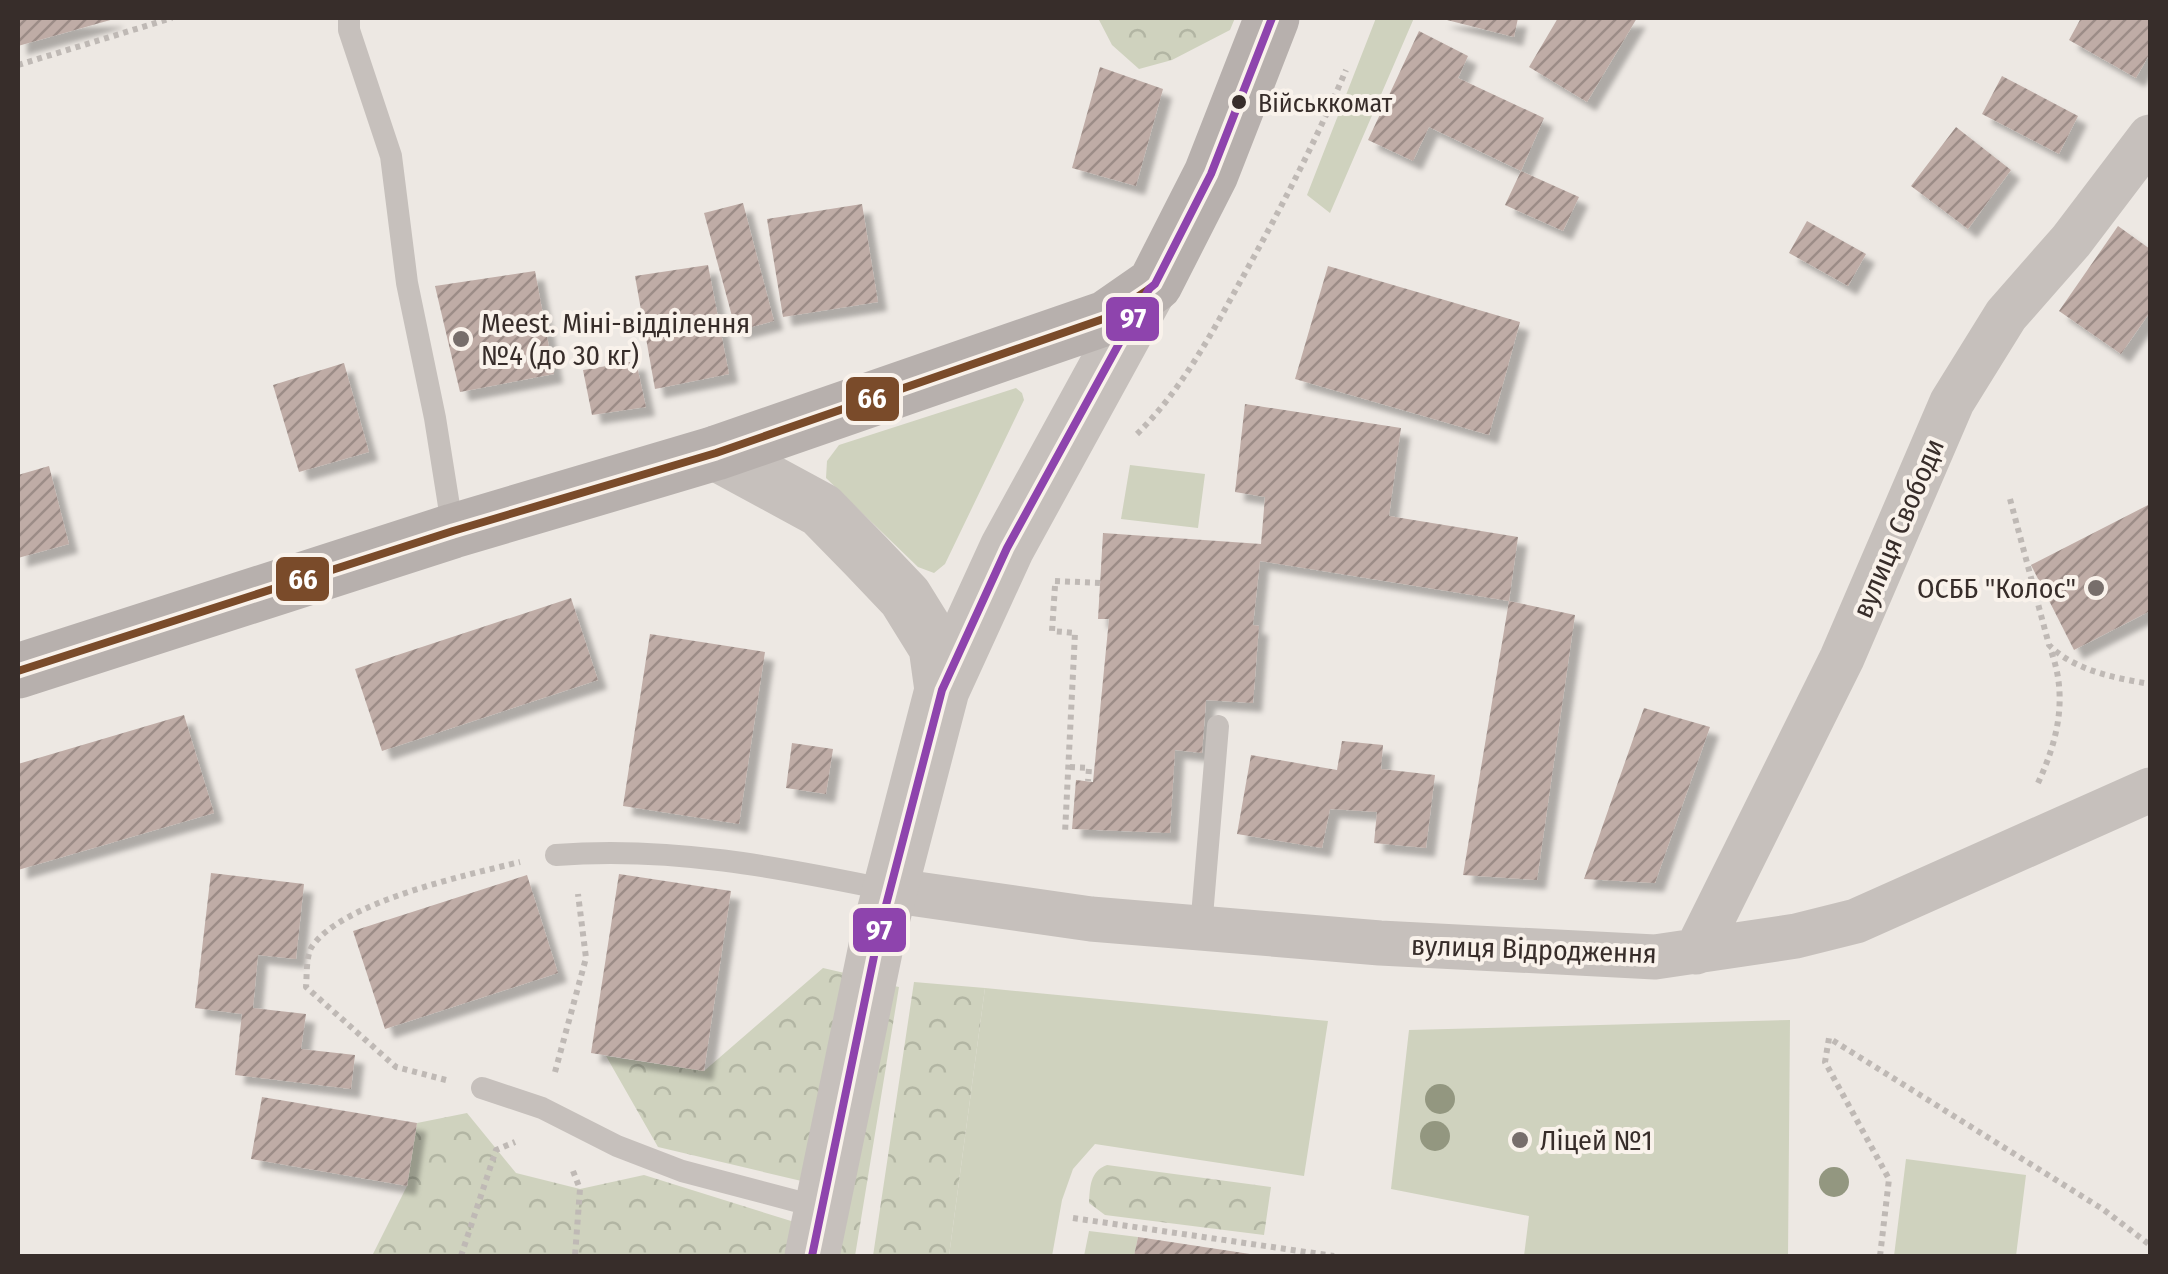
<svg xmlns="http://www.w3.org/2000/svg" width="2168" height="1274" font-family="'Fira Sans Condensed',sans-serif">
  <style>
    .green { fill: #cfd2be }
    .forest { fill: url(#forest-crowns) }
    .building { fill: url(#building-hatch); filter: url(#shadow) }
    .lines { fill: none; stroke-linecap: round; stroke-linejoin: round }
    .path { stroke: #bfb9b5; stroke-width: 6; stroke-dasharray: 5 5; stroke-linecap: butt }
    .service { stroke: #c6c0bc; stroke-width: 22 }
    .minor { stroke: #c6c0bc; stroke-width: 45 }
    .tertiary { stroke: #c6c0bc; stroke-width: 55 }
    .secondary { stroke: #b7b0ad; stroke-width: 55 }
    .bus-1-casing { stroke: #f9f2eb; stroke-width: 15 }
    .bus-2-casing { stroke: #f9f2eb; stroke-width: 15 }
    .bus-1 { stroke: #7a4b2a; stroke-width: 8 }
    .bus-2 { stroke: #8e44ad; stroke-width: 8 }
    .tree { fill: #939780 }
    .bus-dot { fill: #372d2a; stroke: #f9f2eb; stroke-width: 4 }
    .poi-dot { fill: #776e6b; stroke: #f9f2eb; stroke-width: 4 }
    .labels { text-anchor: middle; stroke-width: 8; stroke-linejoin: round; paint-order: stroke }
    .bus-label { font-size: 26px; fill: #372d2a; stroke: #f9f2eb; text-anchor: start }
    .poi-label { font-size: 28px; fill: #372d2a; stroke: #f9f2eb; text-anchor: start }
    .street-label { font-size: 28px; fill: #372d2a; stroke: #f9f2eb }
    .line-badge { stroke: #f9f2eb; stroke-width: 4 }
    .badge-label { font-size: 28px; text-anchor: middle; font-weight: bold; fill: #fff }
  </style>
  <defs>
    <pattern id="forest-crowns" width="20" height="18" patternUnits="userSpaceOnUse" patternTransform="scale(2.5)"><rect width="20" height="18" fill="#cfd2be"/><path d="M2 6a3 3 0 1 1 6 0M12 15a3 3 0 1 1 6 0" fill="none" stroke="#b2b5a3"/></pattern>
    <pattern id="building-hatch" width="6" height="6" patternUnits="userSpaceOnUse" patternTransform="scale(2.5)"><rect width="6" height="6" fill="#bfaca6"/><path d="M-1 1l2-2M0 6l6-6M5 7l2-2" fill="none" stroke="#9c8c87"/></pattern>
    <filter id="shadow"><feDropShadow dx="9" dy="9" stdDeviation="2.5" flood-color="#0004"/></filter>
  </defs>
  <rect width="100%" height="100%" fill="#ede8e3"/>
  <path class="green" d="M1376,18H1414L1330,213L1307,195Z
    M1016,388L1022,393L1024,400L945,564L934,573L918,567L826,478L827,461L839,445Z
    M1130,465L1205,474L1198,528L1121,519Z
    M985,988L1328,1021L1304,1176L1095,1144L1073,1169L1062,1200L1052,1256H949Z
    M1790,1020L1788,1256H1524L1529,1216L1391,1189L1409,1030Z
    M1906,1159L2026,1175L2016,1256H1894Z
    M1089,1231L1138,1237L1134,1256H1084Z"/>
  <path class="forest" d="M1098,18H1235L1230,30L1172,60L1139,69L1112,45Z
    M823,968L849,974L810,1183L658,1147L606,1056L704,1071Z
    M875,982L899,987L855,1256H830Z
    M914,982L985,988L949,1256H873Z
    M467,1113L516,1173L580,1189L644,1175L804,1225L798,1256H372L407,1186L417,1123Z
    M1107,1165L1271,1187L1264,1235L1105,1215L1089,1203C1090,1187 1090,1171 1107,1165Z"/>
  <path class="building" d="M18,18H114V19L18,46Z
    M1439,18H1518L1514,37Z
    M1558,18H1637L1587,102L1529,67Z
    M2081,18H2150V53L2136,78L2069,40Z
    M1419,31L1468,56L1458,78L1544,118L1521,171L1429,127L1413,161L1368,140Z
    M1100,67L1163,89L1136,186L1072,168Z
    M2002,76L2078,116L2059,154L1982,114Z
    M1956,127L2011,170L1968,229L1911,186Z
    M1521,171L1579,197L1563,231L1505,205Z
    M743,203L774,321L736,331L704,213Z
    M862,204L878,302L783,317L767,219Z
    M1807,221L1866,254L1848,286L1789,253Z
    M2118,226L2150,249V312L2121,354L2059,311Z
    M708,265L729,374L655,389L635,276Z
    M1328,266L1520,322L1489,435L1295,379Z
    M535,271L554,374L460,392L435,286Z
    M636,361L646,407L592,415L583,370Z
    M344,363L369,452L299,472L273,385Z
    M1245,404L1401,428L1389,516L1518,537L1509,601L1260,561L1253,625L1259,626L1253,703L1206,700L1202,753L1175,750L1170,833L1072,829L1076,780L1093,782L1109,619H1098L1103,533L1261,544L1265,497L1235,492Z
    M49,466L69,544L18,558V475Z
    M2150,504V611L2074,650L2031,565Z
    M571,598L598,680L382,751L355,669Z
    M1509,601L1575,615L1537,880L1463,875Z
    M650,634L765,652L739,824L623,806Z
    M1644,708L1710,727L1655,883L1584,879Z
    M184,715L214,813L18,870V764Z
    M1342,741L1383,745L1381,769L1435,775L1426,848L1374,843L1377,812L1330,809L1322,848L1237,834L1251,755L1337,770Z
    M792,743L833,749L826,794L786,788Z
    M211,873L304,884L296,959L258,955L253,1008L306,1014L301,1049L355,1055L351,1089L235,1075L242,1014L195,1008Z
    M619,874L731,891L704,1071L591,1053Z
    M527,875L558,973L385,1029L353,931Z
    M262,1097L417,1123L407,1186L251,1159Z
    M1138,1237L1250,1254V1256H1134Z"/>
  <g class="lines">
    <path class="path" d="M18,65L172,18
      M1137,434C1180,392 1211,335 1240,282C1279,212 1315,143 1346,70
      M2010,499L2049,645C2075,671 2115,678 2150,684
      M1055,581L1101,583
      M1055,586L1052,631L1075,633L1065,833
      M1070,767L1089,768L1088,781
      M2038,783C2058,740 2068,697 2051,651
      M555,1072L586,958L578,894
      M446,1080L396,1067L306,987C307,975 306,958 311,948C340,902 467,875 520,862
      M573,1171L580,1189L575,1256
      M1073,1218L1334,1256
      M461,1256L496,1150L515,1142
      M1880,1256L1889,1179L1825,1062L1829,1038L2104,1210L2150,1245"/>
    <path class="service" d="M349,18V30L391,156L407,283L435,418L453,531
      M556,855C670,846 778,867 889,890
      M1201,928L1218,726
      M482,1088L542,1108L617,1146L682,1171L822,1208"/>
    <path class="minor" d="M889,890L1091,919L1380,943L1655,957L1796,936L1856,921L2150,790
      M1696,952L1842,658L1952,402L2006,315L2071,241L2150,137"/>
    <path class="tertiary" d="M716,453L821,510L866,556L905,597L936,647L942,690
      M812,1256L879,932L942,690L1007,548L1149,289"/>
    <path class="secondary" d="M18,671L453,531L716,453L1106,318L1155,284L1211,174L1272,18"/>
    <g class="bus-1-casing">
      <path id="bus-1" d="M18,671L453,531L716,453L1106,318L1149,289"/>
    </g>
    <g class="bus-2-casing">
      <path id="bus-2" d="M812,1256L879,932L942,690L1007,548L1149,289L1155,284L1211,174L1272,18"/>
    </g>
    <use href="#bus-1" class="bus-1"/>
    <use href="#bus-2" class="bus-2"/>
  </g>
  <g class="tree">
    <circle cx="1440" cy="1099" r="15"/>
    <circle cx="1435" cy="1136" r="15"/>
    <circle cx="1834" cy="1182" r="15"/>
  </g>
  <circle class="bus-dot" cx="1239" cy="102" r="9"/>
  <g class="poi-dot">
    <circle cx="461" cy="339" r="10"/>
    <circle cx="2096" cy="588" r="10"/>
    <circle cx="1520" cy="1140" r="10"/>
  </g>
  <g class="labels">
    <g class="bus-label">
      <text x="1258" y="112">Військкомат</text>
    </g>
    <g class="poi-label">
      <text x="481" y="333">Meest. Міні-відділення<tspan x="481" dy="32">№4 (до 30 кг)</tspan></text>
      <text x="2076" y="598" text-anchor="end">ОСББ "Колос"</text>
      <text x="1540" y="1150">Ліцей №1</text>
    </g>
    <g class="street-label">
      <text transform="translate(1898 528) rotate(-67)" y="10">вулиця Свободи</text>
      <text transform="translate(1534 949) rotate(2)" y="10">вулиця Відродження</text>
    </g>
  </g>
  <g class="line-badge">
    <rect x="1104" y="295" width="57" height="48" rx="10" fill="#8e44ad"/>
    <rect x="844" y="375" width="57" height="48" rx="10" fill="#7a4b2a"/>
    <rect x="274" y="555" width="57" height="48" rx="10" fill="#7a4b2a"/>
    <rect x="851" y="906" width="57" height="48" rx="10" fill="#8e44ad"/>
  </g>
  <g class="badge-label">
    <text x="1133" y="328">97</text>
    <text x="872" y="408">66</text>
    <text x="303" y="589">66</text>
    <text x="879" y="940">97</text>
  </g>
  <rect width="2168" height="1274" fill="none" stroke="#372d2a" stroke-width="40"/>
</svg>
